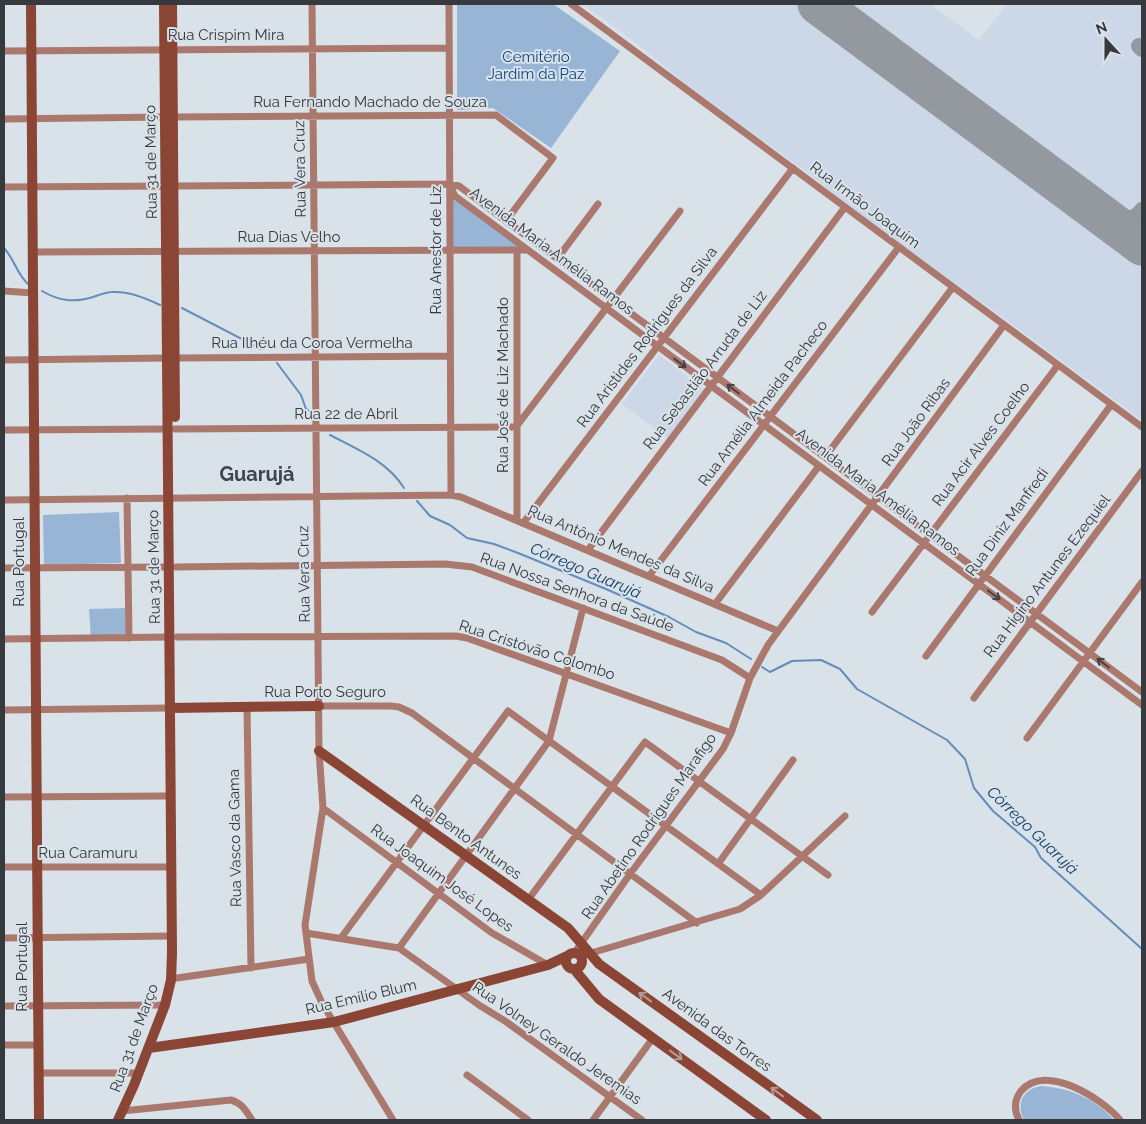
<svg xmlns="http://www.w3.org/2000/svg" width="1146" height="1124" font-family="Raleway,sans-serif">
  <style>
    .built { fill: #ccd8e7 }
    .green { fill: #98b5d5 }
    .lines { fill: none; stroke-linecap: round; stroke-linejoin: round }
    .stream { stroke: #648dbc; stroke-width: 2 }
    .taxiway { stroke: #93999f; stroke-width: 16 }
    .runway { stroke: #93999f; stroke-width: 41 }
    .street { stroke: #aa786c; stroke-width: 7 }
    .secondary { stroke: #8a4535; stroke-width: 10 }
    .oneway { stroke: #474244 }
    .oneway2 { stroke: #b59b98 }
    .labels { text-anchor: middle; stroke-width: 4; stroke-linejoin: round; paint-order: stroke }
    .street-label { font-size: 15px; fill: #36393d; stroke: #d9e1e9 }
    .park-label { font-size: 15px; fill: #084781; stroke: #d9e1e9 }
    .water-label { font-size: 16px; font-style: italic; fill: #133f6c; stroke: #d9e1e9 }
    .district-label { font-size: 20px; font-weight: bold; fill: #3e444b; stroke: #d9e1e9 }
  </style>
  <rect width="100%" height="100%" fill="#d9e1e9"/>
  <path class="built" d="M583,4H930L979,40L1007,4H1106L1110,6L1111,4H1142V420L994,311L867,220L812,176L687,85L640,46Z
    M659,355L704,389L668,438L622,404Z"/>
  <path class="green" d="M457,4H553L620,51L551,148L493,108L457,110Z
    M449,184L455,196L528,250H450Z
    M119,512L121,563L44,565L43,515Z
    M129,608V638H91L89,609Z
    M1041,1086C1069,1088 1095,1098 1114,1120H1024C1016,1105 1022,1089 1041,1086Z"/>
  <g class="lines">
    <path class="stream" d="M4,248C15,260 17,275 29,285
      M42,291C59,301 74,303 93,297C99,295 106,292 112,292C128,291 146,298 160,305
      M182,308L261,349
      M277,363L301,395L306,409L311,412
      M330,435C357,449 387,461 404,488
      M417,501L430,516L450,525L467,538L494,544L518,553L606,589L669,617L696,632L726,643L751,659
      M762,667L770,672L792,661L821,660L840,669L857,689L947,740L965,759L974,788L993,811L1035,847L1041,858L1142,949"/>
    <path class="taxiway" d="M1139,46L1142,49
      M1138,216L1137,229L1142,245
      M1112,223C1124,220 1135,220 1142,210"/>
    <path class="runway" d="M818,4L1142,245"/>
    <path class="street" d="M312,4L319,751L323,808L305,925L312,981L322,1003L393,1120
      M449,4L451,495
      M571,4L1142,427
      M4,51L449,48
      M173,117L496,115L553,158L506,221
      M4,119L165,117
      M449,184L455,196L1142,705
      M173,186L449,184L459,186L1142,692
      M4,187L166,186
      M32,252L527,250
      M557,259L598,204
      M4,291L33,293
      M175,358L450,356
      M4,360L167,358
      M175,429L516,427L680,211
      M4,430L168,429
      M825,457L953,287
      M127,498L129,638
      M4,500L451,495L461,497L778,631
      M517,520V250
      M524,522L793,168
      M588,550L845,207
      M176,567L445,564L472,567L722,660L750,678
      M4,568L169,567
      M649,576L899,247
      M715,604L819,466
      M872,612L1058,365
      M177,637L456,636L467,638L731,733
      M4,639L170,637
      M926,656L1111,405
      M974,698L1142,471
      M319,706H391L399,707L412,713L697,923
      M247,707L251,968
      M4,710L170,708
      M1027,738L1142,582
      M4,797L171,796
      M323,808L492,933L548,965
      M718,864L793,760
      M4,867H172
      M528,900L645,742L828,875
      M306,933L399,948L479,1005L505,1021L642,1120
      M4,938L172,936
      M341,938L508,711L761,895
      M399,948L549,741L583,608
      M575,952L630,874L723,749L731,733L750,678L768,645L1004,325
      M581,956L740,909L761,895L845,816
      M177,978L309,959
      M4,1006L165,1005
      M4,1045H38
      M38,1073H139
      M467,1075L528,1120
      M122,1111L231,1100C242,1103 246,1111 252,1120
      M593,1120L653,1038
      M1019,1120C1014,1110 1014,1100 1021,1091C1045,1062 1103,1099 1120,1120"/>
    <path class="secondary" d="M31,4L39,1120
      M172,4L175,417
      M170,708L319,706
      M319,751L568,928L599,964L817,1120
      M566 961a8 8 0 1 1 16 0a8 8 0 1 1-16 0Z
      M574,969L599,999L766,1120
      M149,1048L334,1022L548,965L567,956
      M118,1120L134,1085L165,1005L171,980L172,953L164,4"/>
  </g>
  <defs><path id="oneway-shaft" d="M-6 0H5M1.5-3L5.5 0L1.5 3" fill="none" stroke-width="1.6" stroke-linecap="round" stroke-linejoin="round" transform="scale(1.25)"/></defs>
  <g class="oneway">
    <use href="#oneway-shaft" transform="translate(680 363) rotate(37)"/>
    <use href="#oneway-shaft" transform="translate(733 389) rotate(-143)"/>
    <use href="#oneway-shaft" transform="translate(994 595) rotate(37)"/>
    <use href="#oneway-shaft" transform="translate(1103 663) rotate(-143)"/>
  </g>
  <g class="oneway2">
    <use href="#oneway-shaft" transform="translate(645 997) rotate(-144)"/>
    <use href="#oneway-shaft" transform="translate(676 1055) rotate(36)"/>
    <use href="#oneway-shaft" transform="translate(777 1092) rotate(-144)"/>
  </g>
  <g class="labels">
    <g class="street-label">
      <text x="226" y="40">Rua Crispim Mira</text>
      <text x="370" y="107">Rua Fernando Machado de Souza</text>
      <text transform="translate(151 162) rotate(-91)" y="5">Rua 31 de Março</text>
      <text transform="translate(300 169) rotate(-91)" y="5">Rua Vera Cruz</text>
      <text transform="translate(865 205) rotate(37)" y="5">Rua Irmão Joaquim</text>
      <text x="289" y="242">Rua Dias Velho</text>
      <text transform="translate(436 250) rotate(-90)" y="5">Rua Anestor de Liz</text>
      <text transform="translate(552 251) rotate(37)" y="5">Avenida Maria Amélia Ramos</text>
      <text transform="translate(647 337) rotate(-53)" y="5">Rua Aristides Rodrigues da Silva</text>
      <text x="312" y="348">Rua Ilhéu da Coroa Vermelha</text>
      <text transform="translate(705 370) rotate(-53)" y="5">Rua Sebastião Arruda de Liz</text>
      <text transform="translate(503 385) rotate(-90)" y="5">Rua José de Liz Machado</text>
      <text transform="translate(763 403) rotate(-53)" y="5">Rua Amélia Almeida Pacheco</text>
      <text x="346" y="419">Rua 22 de Abril</text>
      <text transform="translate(916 422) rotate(-54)" y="5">Rua João Ribas</text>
      <text transform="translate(981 444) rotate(-53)" y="5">Rua Acir Alves Coelho</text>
      <text transform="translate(878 492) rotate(37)" y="5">Avenida Maria Amélia Ramos</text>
      <text transform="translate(1007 522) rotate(-54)" y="5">Rua Diniz Manfredi</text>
      <text transform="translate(621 549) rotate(23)" y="5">Rua Antônio Mendes da Silva</text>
      <text transform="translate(19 562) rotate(-90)" y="5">Rua Portugal</text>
      <text transform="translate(154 567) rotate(-91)" y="5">Rua 31 de Março</text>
      <text transform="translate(304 574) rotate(-91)" y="5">Rua Vera Cruz</text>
      <text transform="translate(1047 576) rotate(-53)" y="5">Rua Higino Antunes Ezequiel</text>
      <text transform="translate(577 592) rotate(20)" y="5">Rua Nossa Senhora da Saúde</text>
      <text transform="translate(537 650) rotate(18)" y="5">Rua Cristóvão Colombo</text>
      <text x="325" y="697">Rua Porto Seguro</text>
      <text transform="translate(649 826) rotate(-55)" y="5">Rua Abetino Rodrigues Marafigo</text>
      <text transform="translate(466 837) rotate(36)" y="5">Rua Bento Antunes</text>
      <text transform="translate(235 838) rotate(-91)" y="5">Rua Vasco da Gama</text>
      <text x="88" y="858">Rua Caramuru</text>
      <text transform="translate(442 878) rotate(36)" y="5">Rua Joaquim José Lopes</text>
      <text transform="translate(22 967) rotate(-90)" y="5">Rua Portugal</text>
      <text transform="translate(361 997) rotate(-13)" y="5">Rua Emílio Blum</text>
      <text transform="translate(717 1030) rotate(36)" y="5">Avenida das Torres</text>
      <text transform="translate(134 1038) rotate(-70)" y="5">Rua 31 de Março</text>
      <text transform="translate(557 1043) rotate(35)" y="5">Rua Volney Geraldo Jeremias</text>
    </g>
    <g class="park-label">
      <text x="536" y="62">Cemitério<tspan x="536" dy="17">Jardim da Paz</tspan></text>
    </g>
    <g class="water-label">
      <text transform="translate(586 570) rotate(23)" y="6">Córrego Guarujá</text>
      <text transform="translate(1033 830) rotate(44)" y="6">Córrego Guarujá</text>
    </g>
    <g class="district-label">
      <text x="257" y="481">Guarujá</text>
    </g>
  </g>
  <rect width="1146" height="1124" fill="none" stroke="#36393d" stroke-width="10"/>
  <g transform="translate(1106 40) rotate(339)" stroke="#d9e1e9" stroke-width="4" paint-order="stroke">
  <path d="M0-4L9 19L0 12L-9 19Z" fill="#36393d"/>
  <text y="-8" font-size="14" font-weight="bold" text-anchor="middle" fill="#36393d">N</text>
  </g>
</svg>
